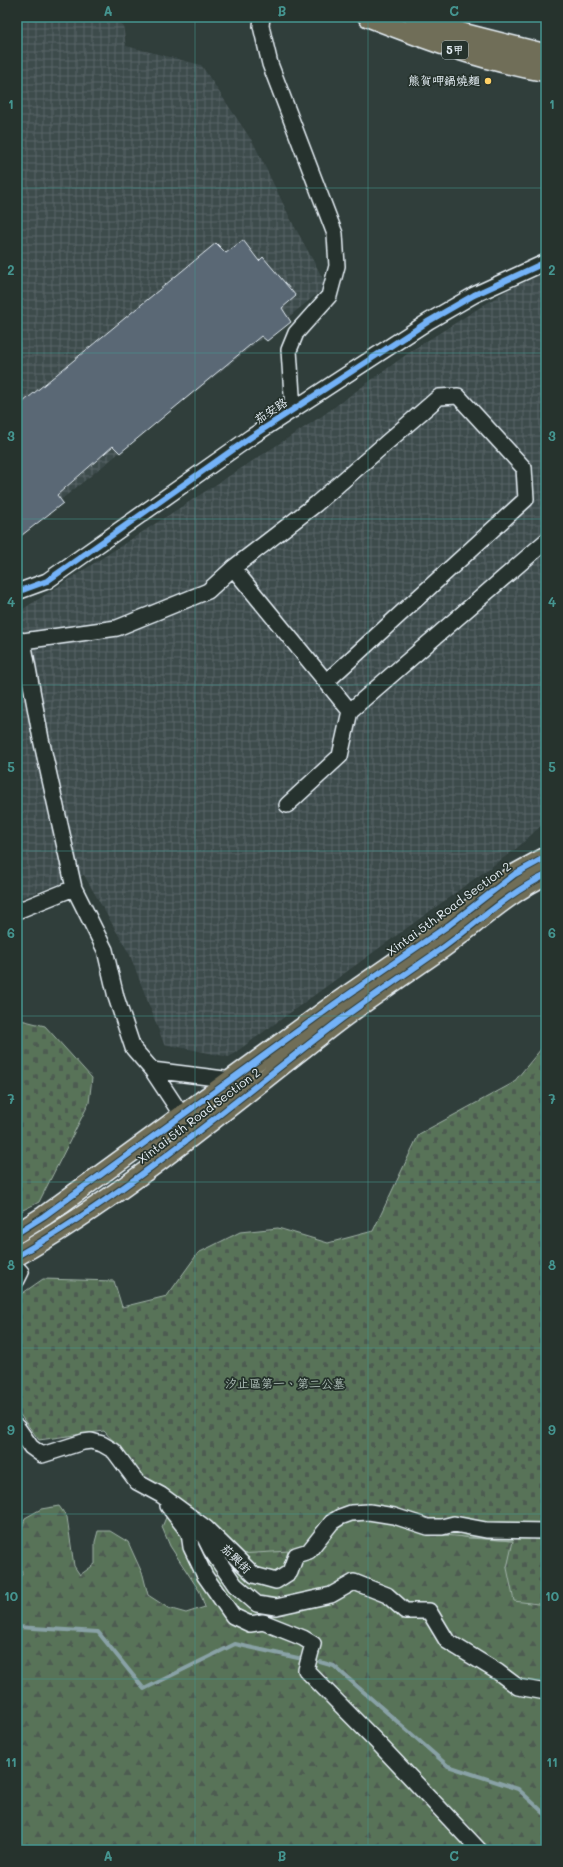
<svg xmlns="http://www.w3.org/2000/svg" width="563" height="1867" font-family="Mali,'LXGW WenKai TC',sans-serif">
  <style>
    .industrial { fill: url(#industrial-grid) }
    .forest { fill: url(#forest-firs); stroke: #a0b2a8 }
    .cemetery { fill: url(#cemetery-stones); stroke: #a0b2a8 }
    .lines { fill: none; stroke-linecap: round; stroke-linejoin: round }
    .stream { stroke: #89a2a6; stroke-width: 4 }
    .building { fill: #5a6875; stroke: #e8f1f8 }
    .minor-casing { stroke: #e8f1f8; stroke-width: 18 }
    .major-casing { stroke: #e8f1f8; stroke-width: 22 }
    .minor { stroke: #26332d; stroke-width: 15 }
    .major { stroke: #706e59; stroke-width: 19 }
    .cycleway-casing { stroke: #26332d; stroke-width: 8 }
    .cycleway { stroke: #73b2f8; stroke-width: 6 }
    .grid { fill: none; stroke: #459590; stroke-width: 1; stroke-opacity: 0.55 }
    .poi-dot { fill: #ffd166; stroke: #26332d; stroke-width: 1.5 }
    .labels { text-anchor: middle; stroke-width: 3.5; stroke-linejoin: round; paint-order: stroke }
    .shield { fill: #26332d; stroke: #aeb8bb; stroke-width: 1 }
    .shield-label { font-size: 11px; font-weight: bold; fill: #e8f1f8 }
    .poi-label { font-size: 12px; fill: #e8f1f8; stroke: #26332d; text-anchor: end }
    .street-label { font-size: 12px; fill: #e8f1f8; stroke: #26332d }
    .park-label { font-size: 12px; fill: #aebfb8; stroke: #26332d }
    .neatline { fill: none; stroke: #459590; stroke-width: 1.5 }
    .grid-label { font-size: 13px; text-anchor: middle; font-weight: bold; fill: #459590 }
  </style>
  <defs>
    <pattern id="industrial-grid" width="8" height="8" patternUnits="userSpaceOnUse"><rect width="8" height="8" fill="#3d4b4c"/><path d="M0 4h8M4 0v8" fill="none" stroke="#596567"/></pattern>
    <pattern id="forest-firs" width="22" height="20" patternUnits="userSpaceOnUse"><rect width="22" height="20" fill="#587359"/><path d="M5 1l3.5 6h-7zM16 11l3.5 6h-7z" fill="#4e5b51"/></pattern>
    <pattern id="cemetery-stones" width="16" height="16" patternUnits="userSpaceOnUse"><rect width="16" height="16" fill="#587359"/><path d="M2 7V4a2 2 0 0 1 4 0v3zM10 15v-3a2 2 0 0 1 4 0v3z" fill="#4e5b51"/></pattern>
  </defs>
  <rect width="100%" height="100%" fill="#303e3b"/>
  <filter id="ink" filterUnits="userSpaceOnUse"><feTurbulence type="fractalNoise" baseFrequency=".025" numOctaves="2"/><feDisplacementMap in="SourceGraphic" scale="8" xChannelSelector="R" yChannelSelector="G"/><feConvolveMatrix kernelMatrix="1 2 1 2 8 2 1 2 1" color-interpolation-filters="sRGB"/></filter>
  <g filter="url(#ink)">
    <path class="industrial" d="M17,17H112L123,25L126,46L201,65L254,144L292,222L327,286L17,535Z
      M546,273V821L517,848L229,1057L164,1044L130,955L84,875L17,899V613L322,416L414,349L511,288Z"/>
    <path class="forest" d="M59,1506L67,1517L74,1566L80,1575L95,1564V1542L98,1531H110L128,1542L143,1575L148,1595L168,1608L186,1613L205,1607L200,1592L170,1546L162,1527L167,1515L277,1551L305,1550L336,1523L377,1519L469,1538L514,1541L507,1568L540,1603L546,1605V1850H17V1579L22,1575L19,1538L25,1518L41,1509Z"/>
    <path class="cemetery" d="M17,1019L45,1026L92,1078L89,1103L39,1202L17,1213Z
      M546,1043V1537H544L546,1549V1605L514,1601L507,1568L513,1541L431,1534L377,1519L336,1523L305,1550L239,1554L140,1476L127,1456L104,1431L39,1440L17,1411V1297L43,1279L114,1281L122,1307L167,1296L198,1253L240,1232L278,1228L328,1243L373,1231L419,1134L513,1083Z"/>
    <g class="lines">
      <path class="stream" d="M17,1627L98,1632L144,1689L235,1644L298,1658
        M320,1662L334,1666L448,1766L518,1789L546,1815"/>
    </g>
    <path class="building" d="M243,240L259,261L263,257L296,296L282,308L291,322L267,341L261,336L120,453L113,446L57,495L63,503L17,539V407L216,243L226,253Z"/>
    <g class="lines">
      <g class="minor-casing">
        <path id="minor" d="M262,17L261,26L270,64L335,234L337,266L329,296L296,333L289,350L293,410
          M233,568L316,504L439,397L458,396L524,468L526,499L326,682
          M17,592L47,581L251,437L429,321L474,295L546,262
          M17,639L23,641L41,739L74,888L105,950L116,997L133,1048L152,1070L183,1117L193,1137
          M23,641L117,628L208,591L233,568L350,711L546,541
          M287,805L340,756L350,711
          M17,911L74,888
          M152,1070L232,1080L246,1094
          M17,1268L21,1272L17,1280
          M17,1427L31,1447L42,1455L83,1442L91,1441L102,1444L114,1451L137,1482L161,1495L206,1528L254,1575L276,1581L290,1572L296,1555L309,1551L332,1522L340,1517L351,1513L369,1512L394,1516L428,1527H442L454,1524L486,1530L546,1531
          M168,1506L189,1533L191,1547L205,1576L233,1616L250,1624L263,1622L303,1638L313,1644L306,1670L377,1742L479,1850
          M201,1530L211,1550L235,1585L257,1604L276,1607L331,1595L354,1582L387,1595L405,1611H429L447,1641L498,1672L518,1687L546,1692"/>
      </g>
      <g class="major-casing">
        <path id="major" d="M368,17C427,40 483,61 546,72
          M414,17L466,34L546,54
          M17,1233L44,1216L336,1003L449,925L515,874L546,857
          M17,1256C133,1190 234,1101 340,1020C371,997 404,975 437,952C473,927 506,894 546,875"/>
      </g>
      <use href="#minor" class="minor"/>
      <use href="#major" class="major"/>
      <g class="cycleway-casing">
        <path id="cycleway" d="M17,592L47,581L251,437L429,321L474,295L546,262
          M17,1233L44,1216L336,1003L449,925L515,874L546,857
          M17,1256C133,1190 234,1101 340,1020C371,997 404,975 437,952C473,927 506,894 546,875"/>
      </g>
      <use href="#cycleway" class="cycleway"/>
    </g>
  </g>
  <path class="grid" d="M195,17V1850M368,17V1850M17,188H546M17,353H546M17,519H546M17,685H546M17,851H546M17,1016H546M17,1182H546M17,1348H546M17,1514H546M17,1679H546"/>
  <circle class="poi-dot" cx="488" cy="81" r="4"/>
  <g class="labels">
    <rect class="shield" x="442" y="41" width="26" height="18" rx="3"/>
    <g class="shield-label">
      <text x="455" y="54">5甲</text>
    </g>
    <g class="poi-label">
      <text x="480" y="85">熊賀呷鍋燒麵</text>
    </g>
    <g class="street-label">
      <text transform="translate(271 411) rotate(-33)" y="4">茄安路</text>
      <text transform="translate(449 909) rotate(-36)" y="4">Xintai 5th Road Section 2</text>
      <text transform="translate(199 1116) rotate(-37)" y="4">Xintai 5th Road Section 2</text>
      <text transform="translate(236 1559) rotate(44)" y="4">茄興街</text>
    </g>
    <g class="park-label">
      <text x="285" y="1388">汐止區第一、第二公墓</text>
    </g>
  </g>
  <rect width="563" height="1867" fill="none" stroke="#26332d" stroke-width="44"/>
  <rect x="22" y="22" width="519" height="1823" class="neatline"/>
  <g class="grid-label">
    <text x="108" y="16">A</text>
    <text x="282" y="16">B</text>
    <text x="454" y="16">C</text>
    <text x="11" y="109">1</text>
    <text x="552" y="109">1</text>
    <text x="11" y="275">2</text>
    <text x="552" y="275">2</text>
    <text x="11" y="441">3</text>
    <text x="552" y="441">3</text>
    <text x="11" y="607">4</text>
    <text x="552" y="607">4</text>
    <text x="11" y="772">5</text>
    <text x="552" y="772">5</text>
    <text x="11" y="938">6</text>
    <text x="552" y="938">6</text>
    <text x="11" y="1104">7</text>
    <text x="552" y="1104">7</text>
    <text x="11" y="1270">8</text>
    <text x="552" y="1270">8</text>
    <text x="11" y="1435">9</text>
    <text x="552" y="1435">9</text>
    <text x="11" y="1601">10</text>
    <text x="552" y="1601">10</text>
    <text x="11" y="1767">11</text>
    <text x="552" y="1767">11</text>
    <text x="108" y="1861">A</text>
    <text x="282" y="1861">B</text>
    <text x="454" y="1861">C</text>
  </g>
</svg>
